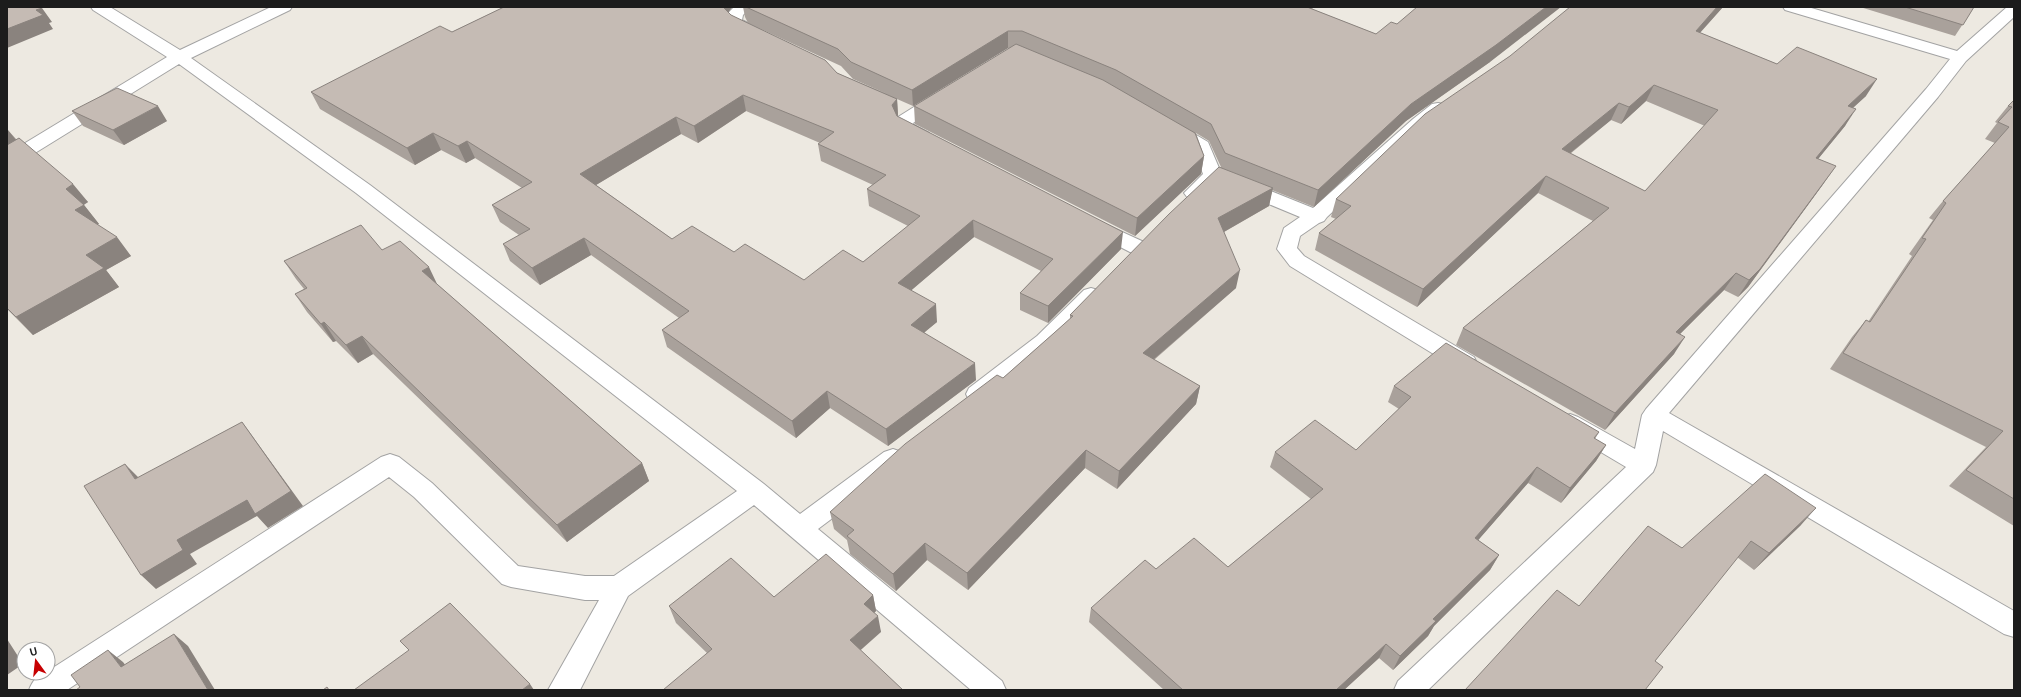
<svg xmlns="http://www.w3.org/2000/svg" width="2021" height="697" font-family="Ubuntu,sans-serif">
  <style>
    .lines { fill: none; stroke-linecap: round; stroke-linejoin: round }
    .minor-casing { stroke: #a3a3a3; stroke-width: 2 }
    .minor { fill: #fff; fill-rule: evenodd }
    .wall { fill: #a9a19b; fill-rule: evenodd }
    .shaded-wall { fill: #8a837e }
    .building { fill: #c5bbb4; stroke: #8a837e; fill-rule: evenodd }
  </style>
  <rect width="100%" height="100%" fill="#ede9e1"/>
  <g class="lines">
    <g class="minor-casing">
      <path id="minor" d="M91,7H110L180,50L271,7H292L290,10L191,58L370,185L764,484L800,514L884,452L893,449L902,452L905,459L902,466L818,529L1002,681L1006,690H971L754,505L628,596L580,690H548L599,600H585L511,587L502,584L414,497L389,477L67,690H29C32,682 38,673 48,673V671L381,457L390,454L399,457L432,483L518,566L585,576H614L737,491L356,193L179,64L14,166L7,168V154L167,57L93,10Z
        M734,7H751L743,15L742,20L762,31L764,34L762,37C749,40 733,31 726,21L728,13Z
        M1783,7H1808L1957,51L2007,7H2014V17L1966,61L1938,97L1669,413L2014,611V637L2004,634L1663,431L1656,465L1653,472L1428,690H1394L1398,681L1626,467L1562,429L1558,423L1562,417L1570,414L1578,417L1635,449L1642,415L1646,409L1926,89L1950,59L1785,10Z
        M939,94L945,95L948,99L945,103L913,123L914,125L929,133L932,137L929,141C918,144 909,137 899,132L895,121L898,117L933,95Z
        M1438,103L1444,104L1447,108L1444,112L1407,142L1327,217L1324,221L1319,223L1300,236L1297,248L1304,256L1474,357L1477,363L1474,369L1466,371L1458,369L1290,266L1277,249L1284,228L1300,217L1237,191L1234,187L1237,183L1244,181L1251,183L1313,208L1413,119L1432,104Z
        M1175,125L1181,126L1208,142L1222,175C1215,187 1202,201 1187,197L1184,193L1203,174L1194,149L1169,134L1166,130L1169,126Z
        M1096,220L1144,242L1147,247L1144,252L1137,254L1130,252L1089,231L1086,226L1089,221Z
        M1091,288L1098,290L1102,295L1098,300L1053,348L985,400L977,403L969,400L966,394L969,388L1037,336L1084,290Z"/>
    </g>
    <use href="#minor" class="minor"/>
  </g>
  <path class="wall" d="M504,7H732L728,12L731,15L837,73L887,94L853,79L841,66L748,23L745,17L743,7H1314L1312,9L1376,34L1490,62L1406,121L1314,207L1272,190L1269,206L1224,232L1236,288L1154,360L1200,386L1196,404L1117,489L1085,468L968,590L927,560L896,591L850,554L847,540L834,529L830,512L1003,378L1070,319V315L1221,167L1209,141L1196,133L1204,156L1201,174L1135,236L915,124L914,106L1010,48H1008L913,106L897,99L898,115L897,117L1121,249L1048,323L1020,310V293L1041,271L974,237L911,290L937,322L924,332L976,380L888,446L830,408L796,438L667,347L662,330L679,318L591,255L540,285L510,261L503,244L519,235L500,222L492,205L522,188L475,158L466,163L441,150L415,165L320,109L311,92L452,32ZM746,111L820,143L818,144L821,161L873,185L867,189L869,206L908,226L863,262L804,280L734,252L672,239L596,185L681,134L698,143Z
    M1723,7L1700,33L1777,64L1866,96L1853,108L1845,126L1818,159L1824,183L1748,287L1738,297L1724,290L1680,334L1674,354L1605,430L1456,345L1463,328L1593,221L1538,193L1417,307L1315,250L1319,233L1336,219L1331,217L1336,199L1510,56ZM1646,101L1705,126L1645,191L1570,154L1611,120L1621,124Z
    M1860,7H1974L1955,36Z
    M2014,100V526L1949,486L1986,447L1830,369L1852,337L1866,320L1868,322L1912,256L1909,254L1933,220L1929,218L1943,201L1995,143L1985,139L1997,123L1995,122L2008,106Z
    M72,111L167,121L124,145L83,126Z
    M7,129L16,139L88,202L84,205L99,224H97L131,256L106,270L119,287L33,335L7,309Z
    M382,250L438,285L642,463L649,481L567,542L373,354L358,363L336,341L333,342L307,312L295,294L304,289L296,279L284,261Z
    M1394,386L1599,432L1595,439L1606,445L1596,461L1561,503L1528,483L1478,540L1499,555L1490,570L1434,626L1428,636L1393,670L1379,658L1344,690H1164L1089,622L1091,608L1156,569L1228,567L1311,499L1270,467L1275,452L1356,450L1399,409L1388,402Z
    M1801,525L1754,570L1737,557L1655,661L1579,606L1682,548Z
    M873,595L876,611L874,613L881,632L707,653L676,623L669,606L774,597Z"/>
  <path class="shaded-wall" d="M723,7H732L726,16Z
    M1546,7H1561L1490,62L1406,121L1314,207L1318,190L1411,104Z
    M1717,7H1723L1687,47L1696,31Z
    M42,8L52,22L49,23L53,29L7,48V29L36,10Z
    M1008,31V48L913,106L912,90Z
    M1877,79L1866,96L1837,122L1848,106Z
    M1654,85L1646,101L1621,124L1629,107Z
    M743,95L746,111L698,143L694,126Z
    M897,99L898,115L894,122L892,105Z
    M1619,103L1611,120L1554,166L1562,149Z
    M158,106L167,121L124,145L113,130Z
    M1856,109L1845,126L1805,175L1816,158Z
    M676,117L681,134L586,191L580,174Z
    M7,129L20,145L7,153Z
    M433,133L441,150L415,165L407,148Z
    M467,141L475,158L466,163L458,146Z
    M1204,156L1201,174L1135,236L1137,218Z
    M1836,166L1824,183L1748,287L1738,297L1749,280Z
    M1546,176L1538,193L1417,307L1423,289Z
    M73,184L88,202L83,205H84L99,224L89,228L75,210L66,189Z
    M1273,188L1269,206L1215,237L1218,218Z
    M973,220L974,237L900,300L898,283Z
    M1123,232L1121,249L1048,323V306Z
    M117,237L131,256L106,270L119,287L33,335L16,317L86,255Z
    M584,238L591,255L540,285L532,268Z
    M429,267L438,286L422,271Z
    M1240,270L1236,288L1140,371L1143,353Z
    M1736,273L1724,290L1665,349L1676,332Z
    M936,304L937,322L913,342L911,325Z
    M324,322L336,341L333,342L321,324Z
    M362,336L373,354L358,363L346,345Z
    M1685,337L1674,354L1605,430L1615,413Z
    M975,363L976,380L888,446L886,429Z
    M1200,386L1196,404L1117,489L1119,471Z
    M827,391L830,408L796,438L792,421Z
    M242,422L253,437L303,506L268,528L257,516L190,554L197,564L156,589L141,575L177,540Z
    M1606,445L1596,461L1561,503L1570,488Z
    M1086,450L1085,468L968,590L967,573Z
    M642,463L649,481L567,542L557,525Z
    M125,464L139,478L135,479Z
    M1537,467L1528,483L1467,553L1475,538Z
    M1816,508L1801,525L1754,570L1769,553Z
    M925,543L927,560L896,591L893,574Z
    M1499,555L1490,570L1434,626L1428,636L1393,670L1400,656L1433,619Z
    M873,595L876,611L867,620L864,604Z
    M878,616L881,632L854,656L850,640Z
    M174,634L188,646L215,690H208Z
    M7,639L23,664L7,675Z
    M1386,644L1379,658L1344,690H1336Z
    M108,650L123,662L136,679L121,667Z
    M530,684L534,690H522Z"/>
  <path class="building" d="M7,7H40L42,8L36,10L43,15L7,29Z
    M504,7H723L731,15L825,60L837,73L897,99L892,105L897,116L1123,232L1048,306L1020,293L1053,259L973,220L898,283L936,304L911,325L975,363L886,429L827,391L792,421L662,330L689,311L584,238L532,268L503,244L530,229L492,205L532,182L467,141L458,146L433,133L407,148L311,92L440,26L452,32ZM743,95L834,132L818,144L886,175L867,189L920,216L863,262L843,250L804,280L745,244L734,252L692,226L672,239L580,174L676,117L694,126Z
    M746,7H1307L1376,34L1391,22L1397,24L1417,7H1546L1496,45L1411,104L1318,190L1225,153L1211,124L1116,70L1022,31H1008L912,90L851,62L838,49Z
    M1570,7H1717L1696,31L1777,64L1797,47L1877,79L1848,106L1856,109L1816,158L1836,166L1760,269L1749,280L1736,273L1676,332L1685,337L1615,413L1463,328L1609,208L1546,176L1423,289L1319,233L1351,206L1336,199L1425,114L1510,56ZM1654,85L1718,110L1645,191L1562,149L1619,103L1629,107Z
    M1905,7H1974L1963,25Z
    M1016,44L1103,80L1195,133L1204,156L1137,218L914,106Z
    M117,88L158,106L113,130L72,111Z
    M2014,100V499L1966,470L2003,431L1843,353L1866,320L1870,322L1926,239L1922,238L1946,203L1943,201L2009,127L1998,122L2012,107L2008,106Z
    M19,138L73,184L66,189L84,205L75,210L117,237L86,255L104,268L16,317L7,308V145Z
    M1219,167L1273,188L1218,218L1240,270L1143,353L1200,386L1119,471L1086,450L967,573L925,543L893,574L847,536L854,530L830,512L905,444L997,375L1003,378L1054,333L1073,316L1070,315L1169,214Z
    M361,225L382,250L400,241L429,267L422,271L642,463L557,525L362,336L346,345L324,322L321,324L295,294L307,288L284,261Z
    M1446,343L1599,432L1594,438L1606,445L1570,488L1537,467L1475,538L1499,555L1433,619L1436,621L1400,656L1386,644L1336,690H1183L1091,608L1145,560L1156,569L1194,538L1228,567L1323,489L1275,452L1315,420L1356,450L1411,397L1394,386Z
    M242,422L291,491L255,514L247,500L177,540L183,550L141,575L84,486L125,464L135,479Z
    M1765,474L1816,508L1769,553L1751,541L1655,661L1663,667L1645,690H1465L1557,590L1579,606L1648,526L1682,548Z
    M826,554L873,595L864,604L878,616L850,640L903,690H663L712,649L669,606L731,558L774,597Z
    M450,603L530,684L522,690H354L409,650L400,641Z
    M174,634L208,690H76L80,687L71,675L108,650L121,667Z
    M327,687L329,690H323Z"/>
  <rect width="2021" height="697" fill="none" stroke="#1c1c1c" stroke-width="16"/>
  <g transform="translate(36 661) rotate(345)"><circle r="19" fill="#ffffff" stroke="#a4a4a4"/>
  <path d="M0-3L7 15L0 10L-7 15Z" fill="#c70002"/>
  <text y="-6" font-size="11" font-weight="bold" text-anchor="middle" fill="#1c1c1c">U</text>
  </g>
</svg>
